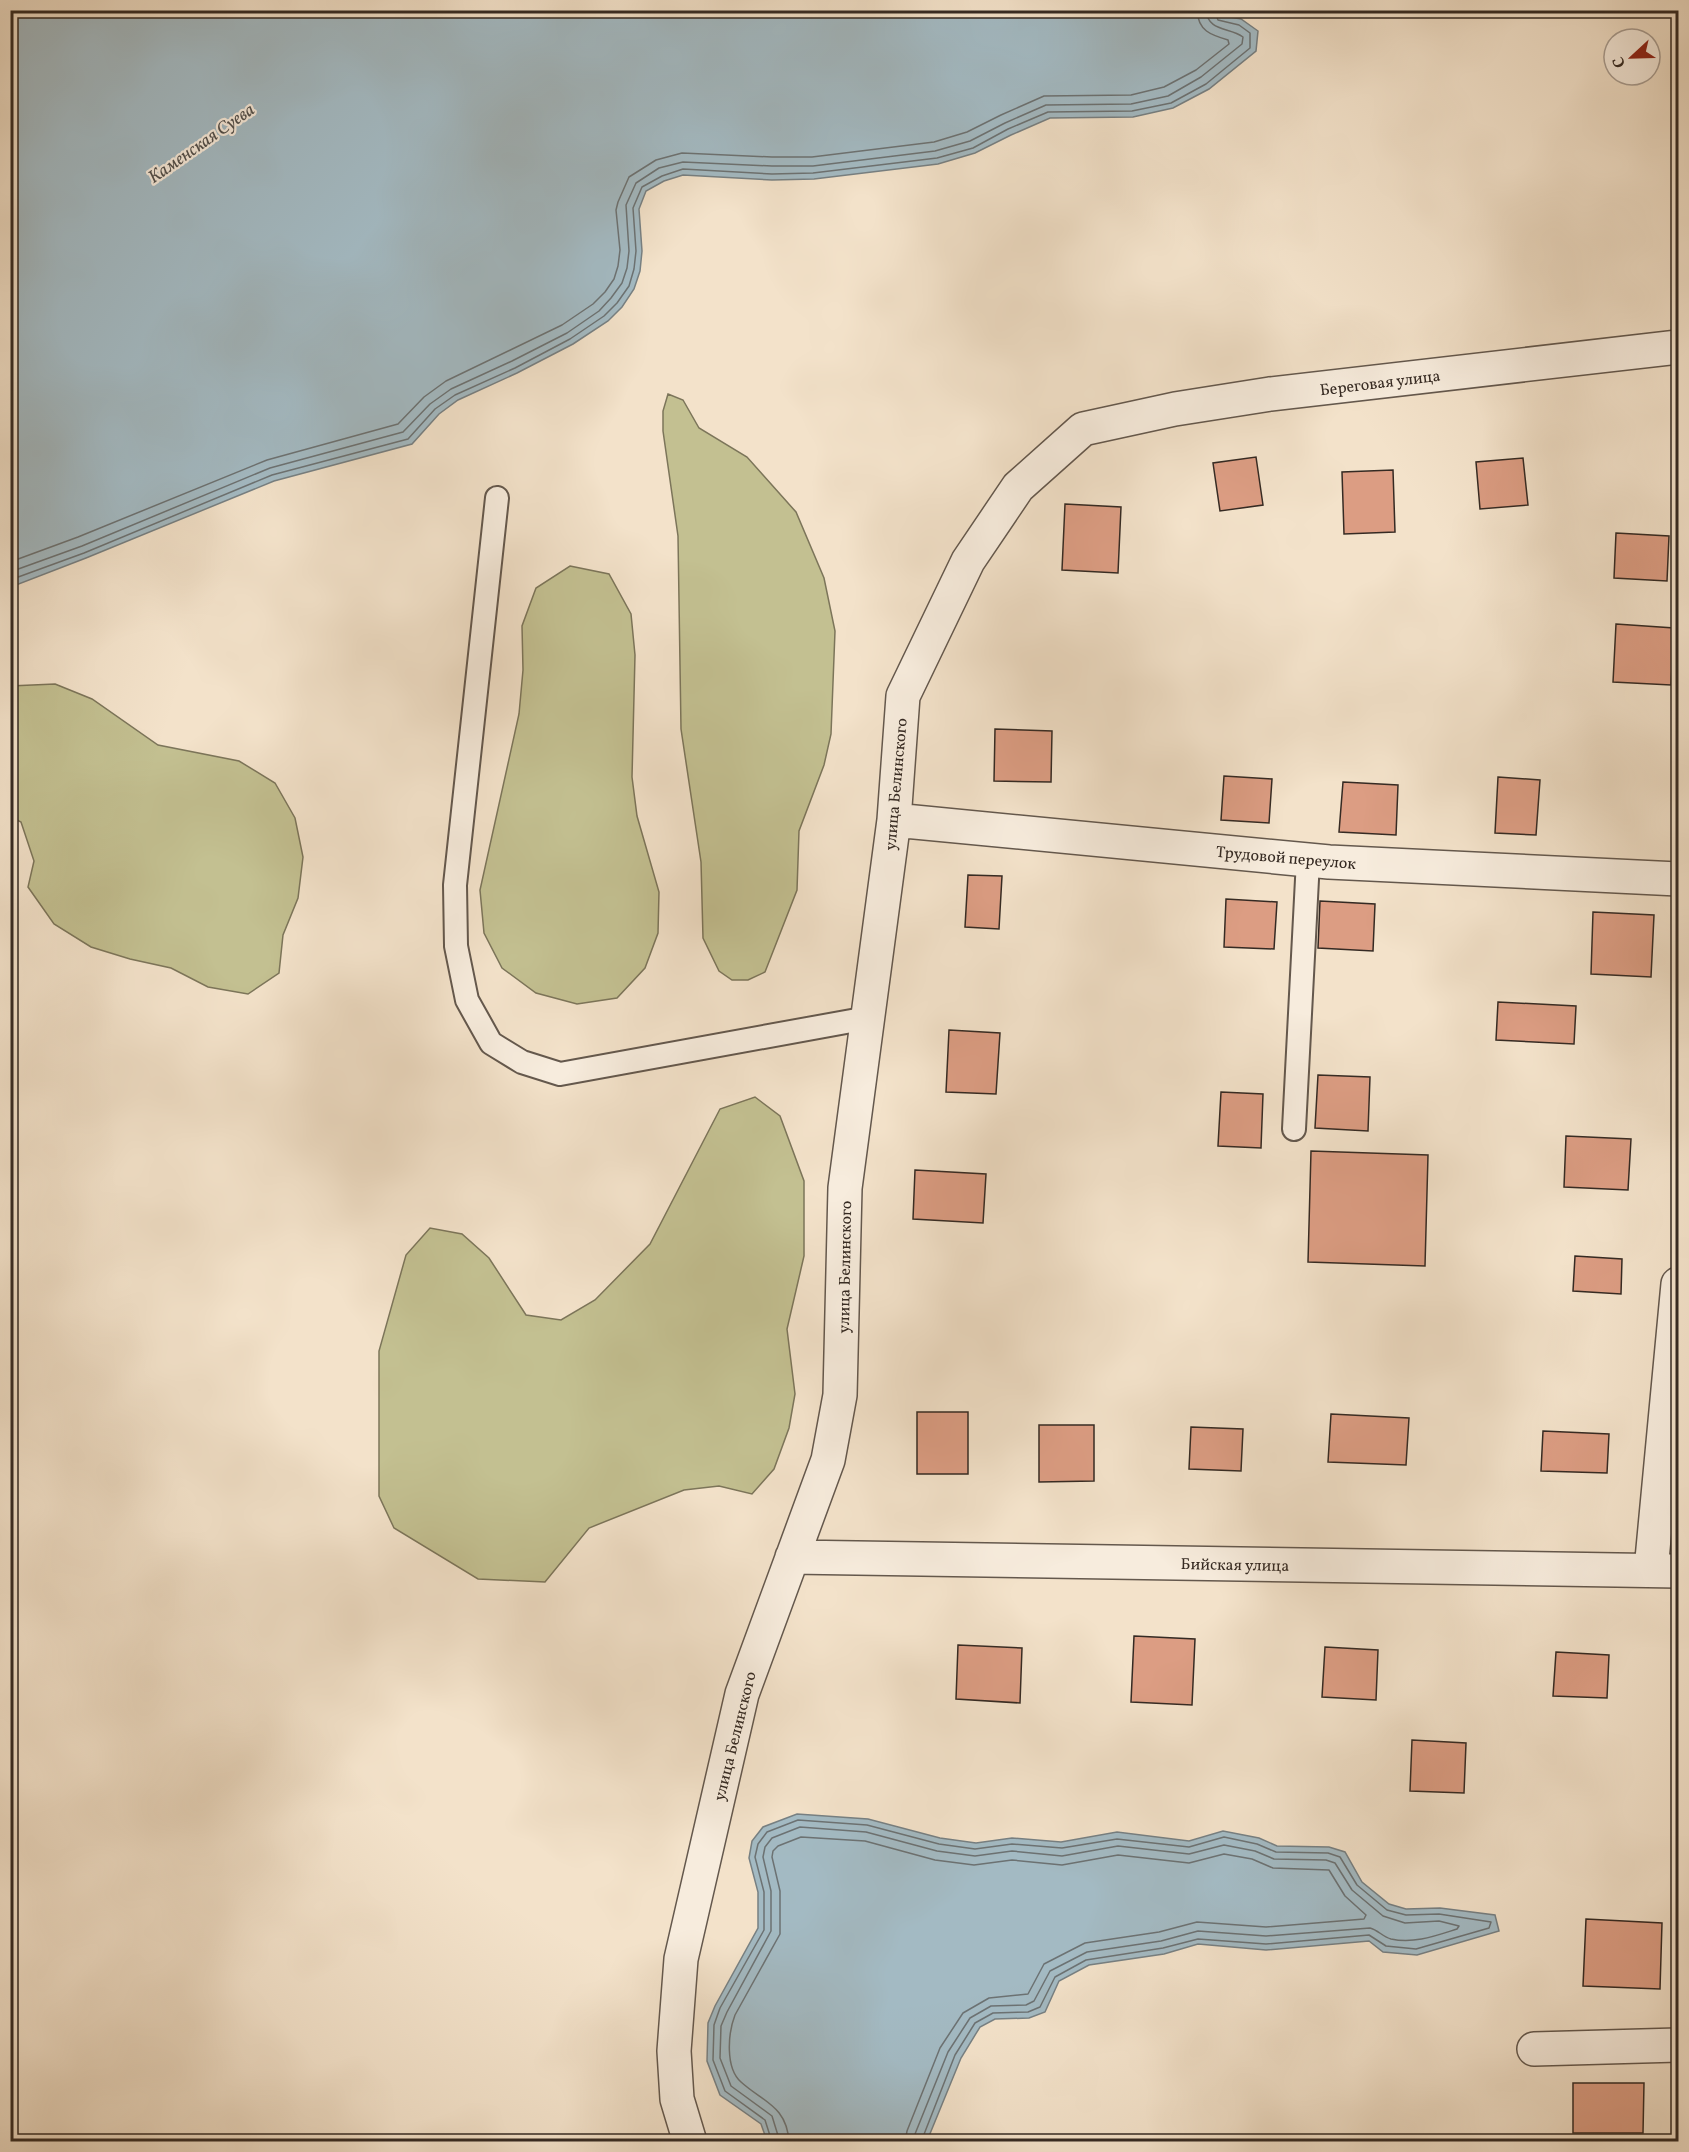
<svg xmlns="http://www.w3.org/2000/svg" width="1689" height="2152" font-family="Vollkorn,serif">
  <style>
    .green { fill: #c3c091; stroke: #7c755a; stroke-width: 1.5 }
    .water { fill: #a3bac3; stroke: #778083; stroke-width: 1.5 }
    .lines { fill: none; stroke-linecap: round; stroke-linejoin: round }
    .shore { stroke: #6c7273; stroke-width: 1.5 }
    .building { fill: #dc9d83; stroke: #352a23; stroke-width: 1.5 }
    .lane-casing { stroke: #64584d; stroke-width: 26 }
    .street-casing { stroke: #64584d; stroke-width: 36 }
    .lane { stroke: #f7ecdd; stroke-width: 22 }
    .street { stroke: #f7ecdd; stroke-width: 33 }
    .labels { text-anchor: middle; stroke-width: 4.5; stroke-linejoin: round; paint-order: stroke }
    .street-label { font-size: 16px; fill: #352a23; stroke: #f7ecdd }
    .water-label { font-size: 18px; font-style: italic; fill: #504e4b; stroke: #f7ecdd }
  </style>
  <rect width="100%" height="100%" fill="#f3e2ca"/>
  <filter id="stains"><feTurbulence type="fractalNoise" baseFrequency=".00333" numOctaves="4"/><feColorMatrix values="0 0 0 0 .2 0 0 0 0 .09 0 0 0 0 .02 0 0 0 .5 -.17"/></filter>
  <radialGradient id="worn" r=".72"><stop offset=".6" stop-color="#630" stop-opacity="0"/><stop offset="1" stop-color="#630" stop-opacity=".3"/></radialGradient>
  <path class="green" d="M668,394L683,400L699,428L747,457L796,512L824,578L835,631L831,734L824,765L799,831L797,890L765,972L748,980H732L719,971L703,938L701,862L681,729L678,536L663,431V411Z
    M570,566L609,574L631,614L635,655L632,777L637,816L659,892L658,933L645,968L617,998L577,1004L536,993L502,968L484,933L480,890L519,714L523,670L522,626L536,588Z
    M55,684L92,699L158,745L239,761L275,783L295,818L303,857L298,898L283,935L279,973L248,994L208,987L171,968L130,959L91,947L54,924L28,887L34,861L21,822L11,817L10,686Z
    M755,1097L780,1116L804,1181V1256L787,1329L795,1394L789,1428L774,1469L752,1494L719,1486L684,1490L589,1528L545,1582L478,1579L394,1528L379,1496V1351L406,1255L430,1228L462,1234L489,1258L526,1315L561,1320L595,1300L650,1244L720,1109Z"/>
  <path class="water" d="M1219,10L1220,15L1241,19L1258,31L1256,51L1209,89L1173,108L1133,117L1050,118L1011,135L975,153L938,164L814,179L772,180L683,175L664,181L646,191L639,209L642,251L640,271L634,289L622,307L608,321L573,344L517,373L458,400L439,414L412,444L274,481L86,558L11,587V11Z
    M797,1814L868,1819L940,1838L976,1843L1012,1838L1061,1842L1117,1832L1189,1841L1223,1831L1259,1838L1277,1846L1329,1847L1345,1852L1362,1882L1389,1904L1406,1909L1440,1908L1495,1915L1499,1931L1417,1955L1383,1952L1369,1941L1266,1950L1198,1944L1164,1954L1089,1965L1059,1981L1045,2012L1029,2018L995,2019L980,2027L961,2058L927,2141H767L761,2124L720,2095L707,2061L708,2023L715,2006L758,1928V1892L749,1858L752,1841L763,1827Z"/>
  <g class="lines">
    <path class="shore" d="M10,562L78,537L267,460L398,424L424,397L446,381L562,325L593,304L605,292L614,279L618,266L620,250L616,210L618,202L629,177L656,160L682,153L772,157H812L934,142L967,132L1001,115L1044,96L1131,95L1164,87L1196,70L1229,44L1228,40C1211,35 1198,31 1197,10
      M10,572L82,546L270,468L403,432L430,404L451,389L512,361L567,333L599,311L611,298L622,283L627,268L629,251L626,205L636,183L659,168L683,162L772,166H813L935,151L970,141L1005,123L1046,105L1131,104L1168,96L1201,77L1242,44L1243,37C1229,27 1208,32 1206,10
      M10,580L84,553L272,475L408,439L435,409L455,395L515,368L570,339L604,316L617,303L629,286L634,269L636,251L633,208L642,187L662,176L683,169L772,174L813,173L937,158L973,148L1008,129L1048,112L1132,111L1171,103L1206,84L1250,48V33L1239,25L1218,20L1214,10
      M772,2142L765,2120L725,2091L713,2060L714,2025L720,2008L764,1930V1892L755,1857L758,1844L767,1832L798,1820L867,1825L939,1844L975,1849L1012,1844L1062,1848L1117,1839L1189,1847L1224,1837L1257,1844L1276,1852L1328,1853L1340,1857L1357,1885L1387,1910L1406,1915L1439,1914L1491,1922L1489,1928L1416,1949L1386,1946L1369,1935L1266,1944L1198,1939L1163,1948L1086,1960L1055,1977L1040,2007L1028,2012L993,2013L975,2023L955,2055L921,2142
      M780,2142L772,2116L731,2086L720,2058L721,2026L727,2012L771,1931V1891L763,1857L765,1847L772,1838L800,1827L866,1832L937,1851L975,1856L1012,1851L1062,1856L1118,1846L1189,1854L1224,1845L1255,1851L1274,1859L1326,1860L1335,1863L1352,1890L1383,1916L1405,1923L1439,1921L1459,1926L1457,1929C1435,1936 1414,1944 1391,1939C1383,1937 1378,1930 1370,1928L1266,1936L1198,1931L1161,1941L1087,1952L1050,1971L1034,2001L1026,2005L991,2006L970,2018L948,2052L915,2134L914,2142
      M789,2142C787,2106 763,2102 741,2082C725,2068 728,2033 735,2015L780,1934V1891L772,1857L773,1851L778,1846L801,1837L865,1841L935,1860L974,1865L1012,1860L1062,1865L1118,1855L1189,1863L1224,1854L1252,1859L1273,1868L1329,1870L1345,1896L1366,1915L1364,1919L1266,1927L1197,1922L1159,1932L1085,1943L1044,1964L1028,1994L989,1998L963,2013L940,2048L907,2131L905,2142"/>
  </g>
  <path class="building" d="M1256,457L1263,505L1220,511L1213,463Z
    M1523,458L1528,505L1480,509L1476,462Z
    M1393,470L1395,532L1344,534L1342,472Z
    M1065,504L1121,507L1118,573L1062,570Z
    M1616,533L1669,536L1667,581L1614,578Z
    M1616,624L1674,628L1671,685L1613,682Z
    M995,729L1052,731L1051,782L994,781Z
    M1224,776L1272,779L1269,823L1221,820Z
    M1498,777L1540,780L1536,835L1495,833Z
    M1343,782L1398,785L1396,835L1339,832Z
    M968,875L1002,876L999,929L965,927Z
    M1226,899L1277,902L1274,949L1224,947Z
    M1320,901L1375,904L1373,951L1318,948Z
    M1593,912L1654,915L1651,977L1591,974Z
    M1498,1002L1576,1006L1574,1044L1496,1040Z
    M949,1030L1000,1033L996,1094L946,1092Z
    M1318,1075L1370,1077L1368,1131L1315,1128Z
    M1221,1092L1263,1094L1261,1148L1218,1146Z
    M1566,1136L1631,1139L1628,1190L1564,1187Z
    M1311,1151L1428,1155L1425,1266L1308,1262Z
    M915,1170L986,1174L983,1223L913,1219Z
    M1575,1256L1622,1259L1621,1294L1573,1291Z
    M917,1412H968V1474H917Z
    M1331,1414L1409,1418L1406,1465L1328,1462Z
    M1039,1425H1094V1481L1039,1482Z
    M1191,1427L1243,1429L1241,1471L1189,1469Z
    M1543,1431L1609,1434L1607,1473L1541,1471Z
    M1134,1636L1195,1639L1192,1705L1131,1702Z
    M958,1645L1022,1648L1020,1703L956,1699Z
    M1325,1647L1378,1650L1376,1700L1322,1697Z
    M1556,1652L1609,1655L1607,1698L1553,1696Z
    M1412,1740L1466,1743L1464,1793L1410,1791Z
    M1586,1919L1662,1923L1660,1989L1583,1986Z
    M1573,2083H1644L1643,2133H1573Z"/>
  <g class="lines">
    <g class="lane-casing">
      <path id="lane" d="M497,498L455,885L456,946L467,1000L491,1043L522,1062L560,1074L868,1018
        M1294,1129L1308,860"/>
    </g>
    <g class="street-casing">
      <path id="street" d="M894,820L1329,862L1678,879
        M792,1557L1678,1571
        M1651,1570L1678,1284
        M1534,2049L1678,2045
        M690,2142L677,2099L674,2051L681,1959L742,1694L828,1460L840,1395L845,1188L894,820L903,696L968,561L1018,487L1083,429L1175,409L1270,394L1678,347"/>
    </g>
    <use href="#lane" class="lane"/>
    <use href="#street" class="street"/>
  </g>
  <g class="labels">
    <g class="street-label">
      <text transform="translate(1380 382) rotate(-7)" y="6">Береговая улица</text>
      <text transform="translate(895 784) rotate(-85)" y="6">улица Белинского</text>
      <text transform="translate(1286 857) rotate(5)" y="6">Трудовой переулок</text>
      <text transform="translate(844 1267) rotate(-89)" y="6">улица Белинского</text>
      <text transform="translate(1235 1564) rotate(1)" y="6">Бийская улица</text>
      <text transform="translate(734 1736) rotate(-76)" y="6">улица Белинского</text>
    </g>
    <g class="water-label">
      <text transform="translate(201 143) rotate(-35)" y="6">Каменская Суева</text>
    </g>
  </g>
  <rect width="1689" height="2152" fill="none" stroke="#f3e2ca" stroke-width="36"/>
  <rect x="12" y="12" width="1665" height="2128" fill="none" stroke="#352a23" stroke-width="3"/>
  <rect x="18" y="18" width="1653" height="2116" fill="none" stroke="#352a23" stroke-width="1.5"/>
  <g transform="translate(1632 57) rotate(248)"><circle r="28" fill="#f7ecdd" stroke="#a99e93" stroke-width="1.5"/>
  <path d="M0-4.5L10 22L0 15L-10 22Z" fill="#8f2418"/>
  <text y="-9" font-size="16" font-weight="bold" text-anchor="middle" fill="#352a23">С</text>
  </g>
  <rect width="100%" height="100%" filter="url(#stains)"/>
  <rect width="100%" height="100%" fill="url(#worn)"/>
</svg>
